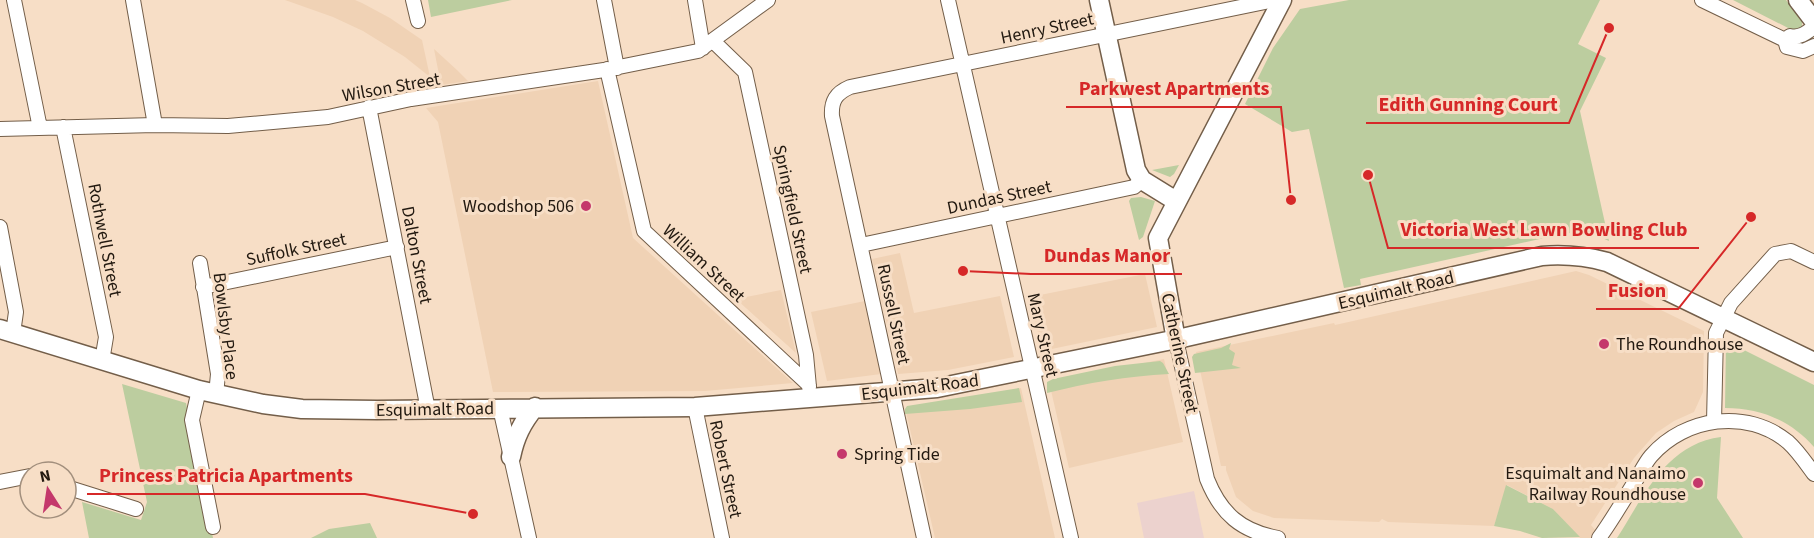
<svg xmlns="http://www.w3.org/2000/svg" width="1814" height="538" font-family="'Source Sans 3',sans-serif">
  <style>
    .commercial { fill: #ecd2ce }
    .built { fill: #f0d2b5 }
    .green { fill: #bccd9f }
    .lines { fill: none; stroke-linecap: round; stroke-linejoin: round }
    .street-casing { stroke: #735e49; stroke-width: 16 }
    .secondary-casing { stroke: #735e49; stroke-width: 21 }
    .street { stroke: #fff; stroke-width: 14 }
    .secondary { stroke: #fff; stroke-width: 18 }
    .poi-dot { fill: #c4386b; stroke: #f7dec6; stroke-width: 2 }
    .labels { text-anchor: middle; stroke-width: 6; stroke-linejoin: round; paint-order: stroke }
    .street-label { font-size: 18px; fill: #221910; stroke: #f7dec6 }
    .poi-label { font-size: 18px; fill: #221910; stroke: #f7dec6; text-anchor: end }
    .leader { fill: none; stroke: #d62828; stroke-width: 2 }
    .callout-dot { fill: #d62828; stroke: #f7dec6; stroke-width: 2 }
    .callout-label { font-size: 20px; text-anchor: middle; font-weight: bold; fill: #d62828; stroke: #f7dec6; stroke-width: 6; stroke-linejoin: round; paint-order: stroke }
  </style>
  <rect width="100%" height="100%" fill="#f7dec6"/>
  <path class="commercial" d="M1194,491L1204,538H1144L1137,503Z"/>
  <path class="built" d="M285,0H355L362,3L390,18L422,40L430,77L405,57L363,31L333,17Z
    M434,49L457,70L468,81L441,85Z
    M598,81L633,238L793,383L705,391L493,392L438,122L426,108Z
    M900,253L914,313L1000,296L1014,357L948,370L898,374L872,259Z
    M1576,271L1589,275L1704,331L1703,392L1694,412L1674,421L1656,433L1634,458L1591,525L1602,538H1580L1553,509L1507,485L1494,526L1388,522L1382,519L1379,522L1274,518L1253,511L1236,497L1226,470V466H1221L1196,352L1334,323L1335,325Z
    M1145,274L1157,327L1042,351L1030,297Z
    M781,290L796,353L736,299Z
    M865,301L881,374L827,381L811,312Z
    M1164,359L1183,442L1069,468L1049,382Z
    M1021,388L1055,538H935L906,412Z"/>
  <path class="green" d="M428,0H512L431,17Z
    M1349,0H1600L1578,44L1606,58L1580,111L1609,241L1593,234L1567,233L1360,279L1361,285L1344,288L1309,129L1292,132L1245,104L1273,48L1300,9Z
    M1733,0H1786L1802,21V28L1794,31Z
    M1179,165L1174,174L1170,177L1152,170Z
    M1141,197L1155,201L1143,237L1139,240L1129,201L1131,198Z
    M1726,341L1814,385V447C1790,420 1760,408 1725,408Z
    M1231,343L1229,349L1235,353L1232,365L1241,368L1195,373L1192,357L1194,354L1221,348Z
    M1160,361L1163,363L1169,374C1128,376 1087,383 1047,393V382L1053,379L1115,366Z
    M122,384L186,403L213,538H89L82,502L141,520L147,502Z
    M1019,388L1022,402L970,409L905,414V409L907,406Z
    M1721,437L1717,498L1743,538H1617C1644,496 1666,444 1721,437Z
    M1506,485L1553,509L1580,537L1542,538L1520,531L1494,526Z
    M370,523L377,538H311L329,529Z"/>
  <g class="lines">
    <g class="street-casing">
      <path id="street" d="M14,0L40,128
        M133,0L155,125
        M413,0L418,21
        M604,0L617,68
        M695,0L703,48
        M948,0L1071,538
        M1702,0L1785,40L1787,47L1803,51L1814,46
        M1785,40L1790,36C1800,38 1806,33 1814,27
        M713,41L745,72L806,355L809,387
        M607,69L644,231L809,385
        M369,107L428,410
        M63,127L106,337L102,361
        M0,129L155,125L228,126L328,117L411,99L604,70L698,51L768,0
        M0,227L16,312L13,333
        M861,245L1134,187L1142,180
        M200,263L218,374L216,395
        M203,287L397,247
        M1176,340L1207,479C1221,514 1241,531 1278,538
        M199,390L192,420L213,527
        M695,407L722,538
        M500,408L529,538
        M1714,422L1716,333L1731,303L1775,254L1791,251L1814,262
        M0,482L30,476
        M66,487L136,509
        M924,538L832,116C831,101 836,93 850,87L1270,1
        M1599,538C1613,519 1624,499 1636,480C1641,472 1645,463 1651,456C1685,417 1747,408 1788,442C1798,451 1806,463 1814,474"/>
    </g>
    <g class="secondary-casing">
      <path id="secondary" d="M1099,0L1136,170L1142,180L1176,201
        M1798,0L1814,21
        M0,329L199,390L263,404L302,409L377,410L695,407L937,388L1182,338L1542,256C1565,254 1585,256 1607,262L1814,362
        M1176,340L1158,238L1282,0
        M511,457C515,437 522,423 535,407"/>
    </g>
    <use href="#street" class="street"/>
    <use href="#secondary" class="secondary"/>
  </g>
  <g class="poi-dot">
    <circle cx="586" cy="206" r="6"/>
    <circle cx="1604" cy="344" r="6"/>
    <circle cx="842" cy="454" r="6"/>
    <circle cx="1698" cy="483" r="6"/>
  </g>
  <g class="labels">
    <g class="street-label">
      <text transform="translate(1047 28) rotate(-12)" y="6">Henry Street</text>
      <text transform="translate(391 87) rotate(-10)" y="6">Wilson Street</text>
      <text transform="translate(999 197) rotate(-12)" y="6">Dundas Street</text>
      <text transform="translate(793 209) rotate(78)" y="6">Springfield Street</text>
      <text transform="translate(105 240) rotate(79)" y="6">Rothwell Street</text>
      <text transform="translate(296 249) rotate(-12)" y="6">Suffolk Street</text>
      <text transform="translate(417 255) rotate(79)" y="6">Dalton Street</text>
      <text transform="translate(704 263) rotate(43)" y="6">William Street</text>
      <text transform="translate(1396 290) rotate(-13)" y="6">Esquimalt Road</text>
      <text transform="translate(894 314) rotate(78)" y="6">Russell Street</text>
      <text transform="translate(226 326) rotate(83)" y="6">Bowlsby Place</text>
      <text transform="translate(1043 335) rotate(77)" y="6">Mary Street</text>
      <text transform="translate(1180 353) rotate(78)" y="6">Catherine Street</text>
      <text transform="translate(920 387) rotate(-7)" y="6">Esquimalt Road</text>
      <text transform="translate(435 409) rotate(-1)" y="6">Esquimalt Road</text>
      <text transform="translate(726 469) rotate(78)" y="6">Robert Street</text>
    </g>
    <g class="poi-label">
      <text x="574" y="212">Woodshop 506</text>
      <text x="1616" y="350" text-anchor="start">The Roundhouse</text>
      <text x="854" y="460" text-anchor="start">Spring Tide</text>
      <text x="1686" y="479">Esquimalt and Nanaimo<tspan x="1686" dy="21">Railway Roundhouse</tspan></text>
    </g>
  </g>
  <path class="leader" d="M1291 200L1281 107H1066M1609 28L1569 123H1366M1368 175L1388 248H1699M963 271L1031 274H1182M1751 217L1678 309H1596M473 514L365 494H87"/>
  <g class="callout-dot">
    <circle cx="1291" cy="200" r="6"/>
    <circle cx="1609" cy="28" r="6"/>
    <circle cx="1368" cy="175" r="6"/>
    <circle cx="963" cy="271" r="6"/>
    <circle cx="1751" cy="217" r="6"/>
    <circle cx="473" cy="514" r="6"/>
  </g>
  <g class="callout-label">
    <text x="1174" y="95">Parkwest Apartments</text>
    <text x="1468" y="111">Edith Gunning Court</text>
    <text x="1544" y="236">Victoria West Lawn Bowling Club</text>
    <text x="1107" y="262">Dundas Manor</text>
    <text x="1637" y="297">Fusion</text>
    <text x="226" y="482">Princess Patricia Apartments</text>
  </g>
  <g transform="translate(48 490) rotate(348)"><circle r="28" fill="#f7dec6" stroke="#a28f7d" stroke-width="1.5"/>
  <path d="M0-4.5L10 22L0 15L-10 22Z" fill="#c4386b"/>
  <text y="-9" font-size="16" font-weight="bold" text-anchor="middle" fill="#221910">N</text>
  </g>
</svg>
